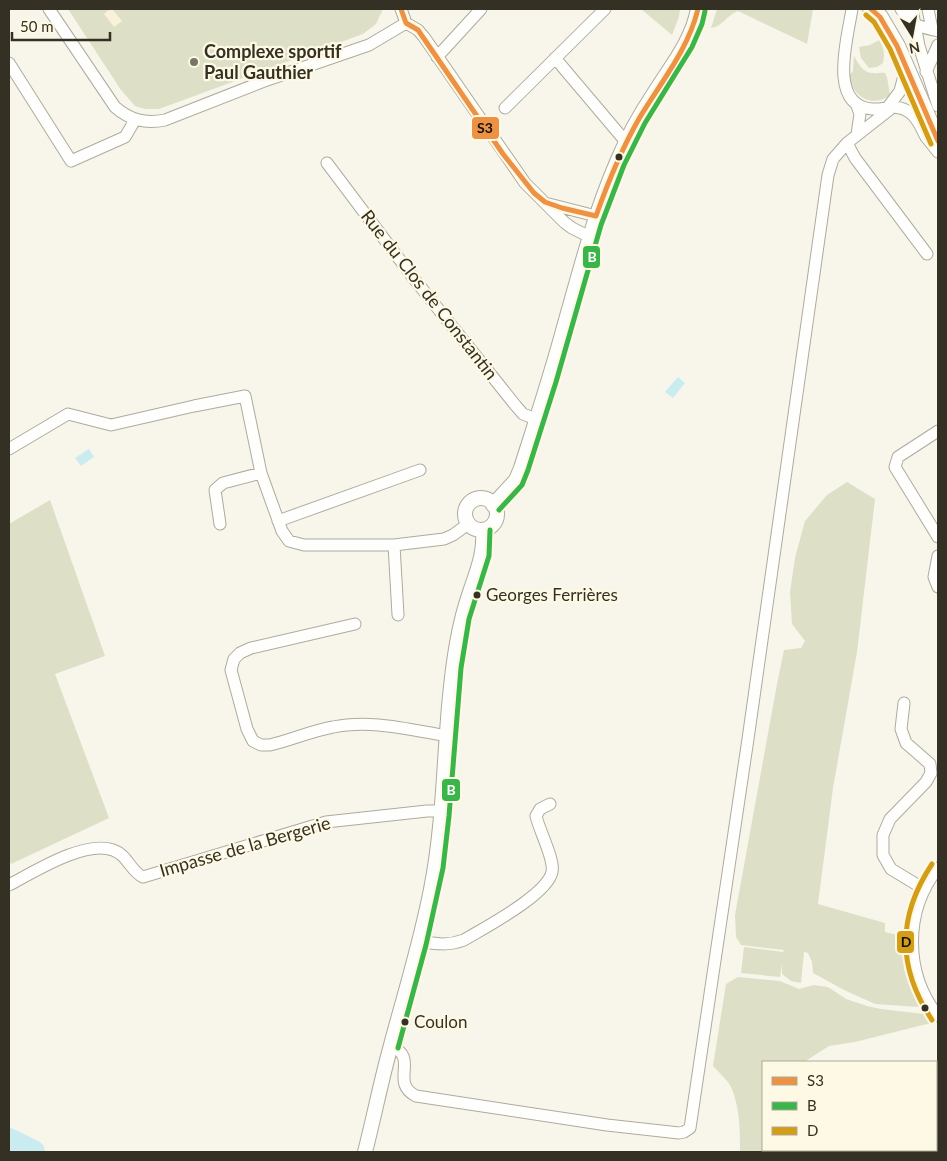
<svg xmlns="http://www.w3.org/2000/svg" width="947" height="1161" font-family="Lato,sans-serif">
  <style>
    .green { fill: #dedfc7 }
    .sand { fill: #f9f2d8 }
    .water { fill: #c9ecf0 }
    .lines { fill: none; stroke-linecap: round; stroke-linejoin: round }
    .river { stroke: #c9ecf0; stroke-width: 24 }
    .minor-casing { stroke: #adab9f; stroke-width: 13 }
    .tertiary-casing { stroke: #adab9f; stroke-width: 16 }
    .secondary-casing { stroke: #adab9f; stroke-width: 18 }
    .minor { stroke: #fefefc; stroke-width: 11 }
    .tertiary { stroke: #fefefc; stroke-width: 14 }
    .secondary { stroke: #fefefc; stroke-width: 16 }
    .bus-1-casing { stroke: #fef9e4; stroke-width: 9 }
    .bus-2-casing { stroke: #fef9e4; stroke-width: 9 }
    .bus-3-casing { stroke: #fef9e4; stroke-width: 9 }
    .bus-1 { stroke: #ed9144; stroke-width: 5 }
    .bus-2 { stroke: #3ab54a; stroke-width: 5 }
    .bus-3 { stroke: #d49d17; stroke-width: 5 }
    .poi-dot { fill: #797569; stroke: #fef9e4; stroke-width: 2 }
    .bus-dot { fill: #343023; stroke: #fef9e4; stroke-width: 2 }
    .labels { text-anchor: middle; stroke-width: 4.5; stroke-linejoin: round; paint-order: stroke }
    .bus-label { font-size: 17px; fill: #343023; stroke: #fef9e4; text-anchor: start }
    .poi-label { font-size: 18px; font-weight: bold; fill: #343023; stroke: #fef9e4; text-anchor: start }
    .street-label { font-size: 18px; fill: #343023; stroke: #fef9e4 }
    .line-badge { stroke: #fef9e4; stroke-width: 2 }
    .badge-label { font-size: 14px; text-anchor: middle; font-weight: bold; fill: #fff }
    .pale-badge-label { font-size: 14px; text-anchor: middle; font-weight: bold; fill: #111 }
  </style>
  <rect width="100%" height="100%" fill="#f8f6ea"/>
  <path class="green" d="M68,9H383L376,24L363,34L159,109H145L135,106L121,90Z
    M641,9H680L679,17L672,35Z
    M717,9H813L807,44L738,11C727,15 722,27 711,28Z
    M879,40C884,48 885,54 883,63L877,67L869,68L861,58L859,47L870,45Z
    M854,56C858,63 863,73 872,73C877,74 880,72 885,73L887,77L890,95C872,109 852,96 849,76L853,71Z
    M847,482L875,499L857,652L833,788L818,904L885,923V932L902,936L904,969L908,983L919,1007L875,1004L844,990L813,973L812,962L808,953L804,952L801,983L791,981L782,974V964L780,977L741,973L744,947L783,952L784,950L741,945L736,937L735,915L777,684L784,650L801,648L805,641L792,624L790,592L795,558L805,521L827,495Z
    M50,500L105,656L55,674L109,818L11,864L9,858V524Z
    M738,977L780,981L799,989L814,985L828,987L846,999L867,1006L881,1009L924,1014L931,1023L855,1042L829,1046L804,1062H763V1142L762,1152H740C740,1131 740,1107 731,1087C727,1079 719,1073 713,1066L726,984Z"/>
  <path class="sand" d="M110,9H112L122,21L114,27L104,14Z"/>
  <path class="water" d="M678,377L685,383L673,398L665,392Z
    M89,449L94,457L81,466L75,458Z"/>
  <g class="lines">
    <path class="river" d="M9,1140L33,1152"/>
    <g class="minor-casing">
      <path id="minor" d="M49,9L115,107C130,120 145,124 165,120L267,80L369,45L406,23
        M401,9L406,23L418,30L424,37L525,183L564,222L572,228L590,237
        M852,9C848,36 827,106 872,109C886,110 896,103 909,112C918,118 921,128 926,137C930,142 934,147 938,152
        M901,9C910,26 921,27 938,31
        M912,9L919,46L938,106
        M928,9L932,29
        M437,57L481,9
        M555,58L626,142
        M9,63L71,161L125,137L135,120
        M926,72L938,45
        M856,103L860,114L857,134
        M888,107L900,91L906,68
        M505,108L605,9
        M847,143L855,158L927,254
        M327,163L415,280L516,406L523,414L536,419
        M549,204L596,216
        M938,431L898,457L895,467L938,537
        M9,449L68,414L111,425L194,406L245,396L261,473L282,531L289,541L304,545H394L444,539L453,535L468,524
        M278,521L420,470
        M220,524L215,490L223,483L261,473
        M394,545L398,615
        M938,556L934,577L938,587
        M355,624L251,648L240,653L234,659L231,670L247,729L253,741L261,745H270C291,740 311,731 333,727C371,719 410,730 448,736
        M904,703L901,729L906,743L930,764L931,773L926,782L890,819L883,835V855L891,869L924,889
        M938,868C904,911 904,973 938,1016
        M9,885C34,872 84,840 113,850C128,855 130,871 143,877L326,822L427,811H441
        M419,941C436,944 448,946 464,940C484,928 547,895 552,872C555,860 539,830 536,816L540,809L550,804
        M391,1046C420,1058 389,1082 416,1096L607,1125L679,1133L684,1132L690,1128L748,739L828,175L833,159L847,143L893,107
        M936,1105L938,1108
        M819,1152V1150"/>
    </g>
    <g class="tertiary-casing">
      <path id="tertiary" d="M465 514a16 16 0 1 1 32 0a16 16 0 1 1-32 0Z
        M493,505L516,480L521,468C536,421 551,375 564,327C580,271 594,215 617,162C627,138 639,116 653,95C670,67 692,42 698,9
        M365,1152C374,1117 381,1081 391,1045C405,992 422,939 432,884C447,805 443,723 457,643C460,626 464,609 470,592C477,571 485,553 483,530"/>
    </g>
    <g class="secondary-casing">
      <path id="secondary" d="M871,9L880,17L897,46L938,141"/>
    </g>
    <use href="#minor" class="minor"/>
    <use href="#tertiary" class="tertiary"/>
    <use href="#secondary" class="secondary"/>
    <g class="bus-1-casing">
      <path id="bus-1" d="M401,9L406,23L418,30L503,154L534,193L545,202L562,208L596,216
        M871,9L880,17L897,46L938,141
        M596,216C608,182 622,148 640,117C661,82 688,50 698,9"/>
    </g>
    <g class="bus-2-casing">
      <path id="bus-2" d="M499,510L522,485L528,470L556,382L601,225L624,165L645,123L692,47L702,24L705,11
        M398,1048L426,945L443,868L449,816L461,668L469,619L489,556L490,530"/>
    </g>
    <g class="bus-3-casing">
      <path id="bus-3" d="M866,15L874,22L890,49L931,144
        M932,864C897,917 897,967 932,1020"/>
    </g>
    <use href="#bus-1" class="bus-1"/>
    <use href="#bus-2" class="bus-2"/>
    <use href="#bus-3" class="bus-3"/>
  </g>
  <circle class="poi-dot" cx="194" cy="62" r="5"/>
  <g class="bus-dot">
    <circle cx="619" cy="157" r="4.5"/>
    <circle cx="477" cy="595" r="4.5"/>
    <circle cx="925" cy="1008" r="4.5"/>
    <circle cx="405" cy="1022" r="4.5"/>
  </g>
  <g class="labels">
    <g class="bus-label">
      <text x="486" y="601">Georges Ferrières</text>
      <text x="414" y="1028">Coulon</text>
    </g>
    <g class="poi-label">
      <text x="204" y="58">Complexe sportif<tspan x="204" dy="21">Paul Gauthier</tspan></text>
    </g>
    <g class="street-label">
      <text transform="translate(429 295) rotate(52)" y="6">Rue du Clos de Constantin</text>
      <text transform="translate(245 847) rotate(-16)" y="6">Impasse de la Bergerie</text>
    </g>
  </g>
  <g class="line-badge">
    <rect x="471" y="116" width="29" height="24" rx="5" fill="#ed9144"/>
    <rect x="582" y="245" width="19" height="24" rx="5" fill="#3ab54a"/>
    <rect x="441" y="778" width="20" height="24" rx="5" fill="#3ab54a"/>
    <rect x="896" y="930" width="19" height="24" rx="5" fill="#d49d17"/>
  </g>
  <g class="badge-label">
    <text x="592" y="262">B</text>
    <text x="451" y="795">B</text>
  </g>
  <g class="pale-badge-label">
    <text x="485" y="133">S3</text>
    <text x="906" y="947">D</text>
  </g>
  <rect width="947" height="1161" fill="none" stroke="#343023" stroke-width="20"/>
  <rect x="762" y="1061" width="175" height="90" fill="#fef9e4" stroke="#ada997"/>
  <rect x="772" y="1077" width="25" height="8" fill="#ed9144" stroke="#ada997"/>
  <text x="807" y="1086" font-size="15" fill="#343023">S3</text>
  <rect x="772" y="1102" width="25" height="8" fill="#3ab54a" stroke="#ada997"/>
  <text x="807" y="1111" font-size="15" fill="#343023">B</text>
  <rect x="772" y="1127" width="25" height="8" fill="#d49d17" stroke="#ada997"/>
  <text x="807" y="1136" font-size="15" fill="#343023">D</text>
  <g transform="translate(912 35) rotate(169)" stroke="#fef9e4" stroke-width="4" paint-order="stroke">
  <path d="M0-4L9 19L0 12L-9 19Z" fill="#343023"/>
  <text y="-8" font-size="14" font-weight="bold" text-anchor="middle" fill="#343023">N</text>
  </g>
  <path d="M12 32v8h98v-8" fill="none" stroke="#343023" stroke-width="2.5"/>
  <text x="20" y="32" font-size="15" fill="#343023" stroke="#fef9e4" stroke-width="4" paint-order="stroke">50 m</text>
</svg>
